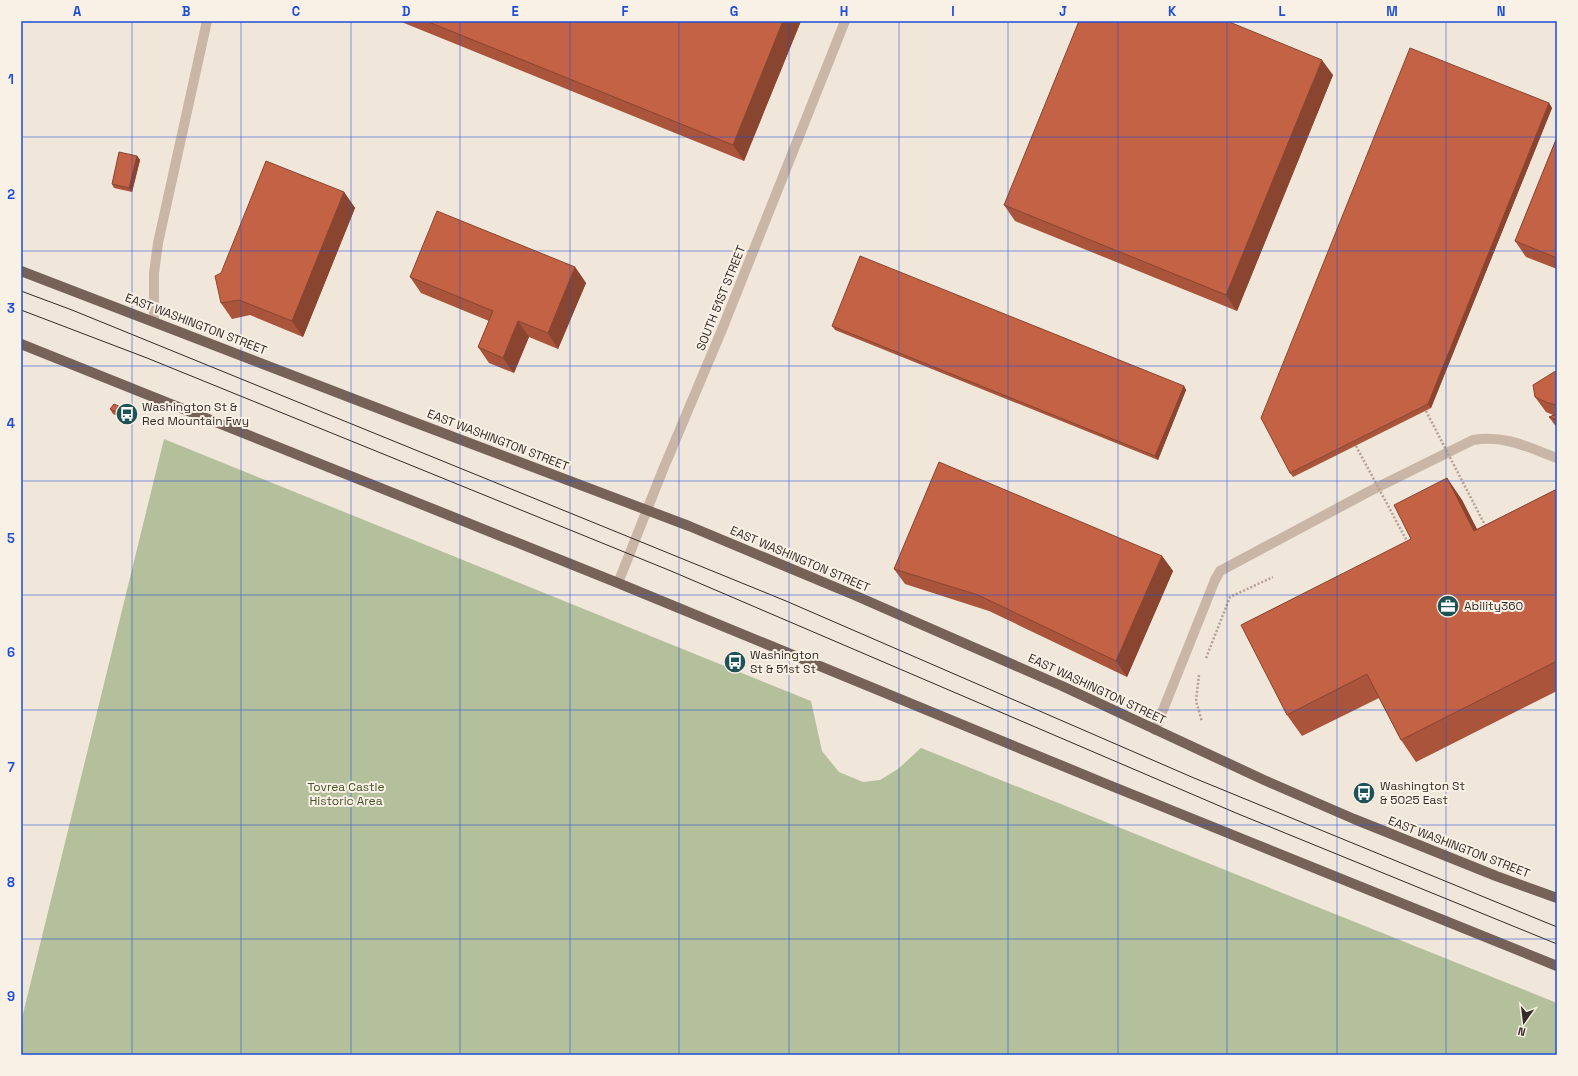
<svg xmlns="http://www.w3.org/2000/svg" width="1578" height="1076" font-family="'Space Grotesk',sans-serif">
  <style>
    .green { fill: #b4c09b }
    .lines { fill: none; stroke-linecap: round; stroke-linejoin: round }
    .path { stroke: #b5a091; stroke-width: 2.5; stroke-dasharray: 2 2; stroke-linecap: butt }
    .service { stroke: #c9b6a6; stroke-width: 10 }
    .minor { stroke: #c9b6a6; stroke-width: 10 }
    .primary { stroke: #776258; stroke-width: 10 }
    .tram { stroke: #352b27; stroke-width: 1 }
    .path-bridge { stroke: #b5a091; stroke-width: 2.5; stroke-dasharray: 2 2; stroke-linecap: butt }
    .wall { fill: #a9543b }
    .shaded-wall { fill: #894530 }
    .building { fill: #c46245; stroke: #894530 }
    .grid { fill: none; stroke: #1d4ed8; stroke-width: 1; stroke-opacity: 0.55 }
    .labels { text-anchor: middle; stroke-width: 4; stroke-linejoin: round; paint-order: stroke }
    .street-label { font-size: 12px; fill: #352b27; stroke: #f9f0e6 }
    .poi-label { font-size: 12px; fill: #352b27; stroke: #f9f0e6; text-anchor: start }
    .park-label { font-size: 12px; fill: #45532b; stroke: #f9f0e6 }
    .neatline { fill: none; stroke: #1d4ed8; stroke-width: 1.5 }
    .grid-label { font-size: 13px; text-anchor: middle; font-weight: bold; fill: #1d4ed8 }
  </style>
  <rect width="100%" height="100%" fill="#f1e6da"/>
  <path class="green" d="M164,439L811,701L822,751L839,772L863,782L880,780L898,769L921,748L1557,1003V1055H21V1022Z"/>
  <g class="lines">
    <path class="path" d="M1206,658L1230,597L1273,577
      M1199,675L1196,701L1202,722"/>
    <path class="service" d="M154,322V273L158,243L207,21
      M1155,730L1215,580L1220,571L1370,491L1473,440C1506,435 1527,447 1557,458"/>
    <path class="minor" d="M618,583L662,472L721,332L845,21"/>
    <path class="primary" d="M21,271L419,424L689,526L854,595L1062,686L1264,780L1354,819L1496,876L1557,898
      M21,344L618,583L1104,783L1557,966"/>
    <path class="tram" d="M21,291L72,310L786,601L1194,778L1557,927
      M21,310L147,358L671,571L1236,813L1557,944"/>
    <path class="path-bridge" d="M1426,411L1486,527
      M1356,446L1408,543"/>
  </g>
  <path class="wall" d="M399,21H801L744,161Z
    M1333,75L1237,311L1015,221L1004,205Z
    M1549,103L1552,108L1431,408L1293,477L1290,473Z
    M1557,137V269L1526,257L1515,241Z
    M137,156L140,160L132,192L114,188L112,184Z
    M344,192L355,208L303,337L250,315L232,319L221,303V273Z
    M575,267L586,283L558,349L529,337L514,373L489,363L478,347L489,321L421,293L410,277Z
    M832,326L1184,386L1186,390L1158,460L835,330Z
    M1557,371V428L1549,417L1553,415L1546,412L1535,397Z
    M110,409L130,414L127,420L113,414Z
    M1447,478L1462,500L1477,529L1557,489V691L1416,762L1401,740L1379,698L1302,736L1287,715L1411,539Z
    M1162,556L1173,571L1127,677L989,611L905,584L894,569Z
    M742,660L745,665L742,670L729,665L726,661Z
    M1372,791L1375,795L1372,801L1362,797L1359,792Z"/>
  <path class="shaded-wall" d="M783,21H801L744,161L733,145Z
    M1322,60L1333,75L1237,311L1226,295Z
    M1549,103L1552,108L1431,408L1428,404Z
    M137,156L140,160L132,192L129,188Z
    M344,192L355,208L303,337L292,321Z
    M575,267L586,283L558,349L548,333Z
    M518,321L529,337L514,373L503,358Z
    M1184,386L1186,390L1158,460L1155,456Z
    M127,410L130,414L127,420L124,416Z
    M1447,478L1462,500L1489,553L1474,531Z
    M1162,556L1173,571L1127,677L1116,661Z
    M742,660L745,665L742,670L739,666Z
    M1372,791L1375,795L1372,801L1369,797Z"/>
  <path class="building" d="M426,21H783L733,145Z
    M1079,21H1227L1322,60L1226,295L1004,205Z
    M1410,48L1549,103L1428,404L1290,473L1261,418Z
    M1557,137V258L1515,241Z
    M119,152L137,156L129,188L112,184Z
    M266,161L344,192L292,321L239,300L221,303L215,276L221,273Z
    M437,211L575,267L548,333L518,321L503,358L478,347L493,311L410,277Z
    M860,256L1184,386L1155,456L832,326Z
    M1557,371V405L1548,403L1535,397L1533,385L1554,372Z
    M114,404L127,410L124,416L110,409Z
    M1557,414V420L1549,417Z
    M939,462L1162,556L1116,661L978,595L894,569Z
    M1447,478L1474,531L1557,489V661L1401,740L1367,674L1287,715L1241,625L1411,539L1394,505Z
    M728,655L742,660L739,666L726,661Z
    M1358,784L1372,791L1369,797L1359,792Z"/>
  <path class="grid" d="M132,21V1055M241,21V1055M351,21V1055M460,21V1055M570,21V1055M679,21V1055M789,21V1055M899,21V1055M1008,21V1055M1118,21V1055M1227,21V1055M1337,21V1055M1446,21V1055M21,137H1557M21,251H1557M21,366H1557M21,481H1557M21,595H1557M21,710H1557M21,825H1557M21,939H1557"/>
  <defs>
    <g id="bus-disc" transform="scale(1.15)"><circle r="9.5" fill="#1d5356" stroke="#f9f0e6"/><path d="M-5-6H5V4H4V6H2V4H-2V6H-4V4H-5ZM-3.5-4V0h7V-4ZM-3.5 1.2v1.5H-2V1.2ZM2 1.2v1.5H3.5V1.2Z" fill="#fff"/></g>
    <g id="office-disc" transform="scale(1.15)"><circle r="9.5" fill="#1d5356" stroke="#f9f0e6"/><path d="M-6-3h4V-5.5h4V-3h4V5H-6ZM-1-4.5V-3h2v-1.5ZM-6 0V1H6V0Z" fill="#fff"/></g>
  </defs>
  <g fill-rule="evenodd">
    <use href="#bus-disc" x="127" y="414"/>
    <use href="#office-disc" x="1448" y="606"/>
    <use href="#bus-disc" x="735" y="662"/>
    <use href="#bus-disc" x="1364" y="793"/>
  </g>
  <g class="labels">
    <g class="street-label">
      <text transform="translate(721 298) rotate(-68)" y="4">SOUTH 51ST STREET</text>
      <text transform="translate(196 324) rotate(21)" y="4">EAST WASHINGTON STREET</text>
      <text transform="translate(498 440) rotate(21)" y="4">EAST WASHINGTON STREET</text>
      <text transform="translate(800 559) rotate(23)" y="4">EAST WASHINGTON STREET</text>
      <text transform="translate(1097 689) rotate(25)" y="4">EAST WASHINGTON STREET</text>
      <text transform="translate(1459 847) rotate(21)" y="4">EAST WASHINGTON STREET</text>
    </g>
    <g class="poi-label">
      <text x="142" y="411">Washington St &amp;<tspan x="142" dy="14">Red Mountain Fwy</tspan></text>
      <text x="1464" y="610">Ability360</text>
      <text x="750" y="659">Washington<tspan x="750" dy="14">St &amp; 51st St</tspan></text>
      <text x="1380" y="790">Washington St<tspan x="1380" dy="14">&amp; 5025 East</tspan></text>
    </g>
    <g class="park-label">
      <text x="346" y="791">Tovrea Castle<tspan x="346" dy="14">Historic Area</tspan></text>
    </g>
  </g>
  <rect width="1578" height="1076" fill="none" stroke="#f9f0e6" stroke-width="44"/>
  <g transform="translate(1524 1022) rotate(194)" stroke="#f9f0e6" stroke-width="3" paint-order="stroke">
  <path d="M0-3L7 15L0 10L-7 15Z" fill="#352b27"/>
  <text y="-6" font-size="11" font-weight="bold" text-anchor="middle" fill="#352b27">N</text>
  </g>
  <rect x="22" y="22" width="1534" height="1032" class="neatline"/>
  <g class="grid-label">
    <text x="77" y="16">A</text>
    <text x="186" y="16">B</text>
    <text x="296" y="16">C</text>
    <text x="406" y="16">D</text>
    <text x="515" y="16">E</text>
    <text x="625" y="16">F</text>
    <text x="734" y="16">G</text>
    <text x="844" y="16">H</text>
    <text x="953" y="16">I</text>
    <text x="1063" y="16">J</text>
    <text x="1172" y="16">K</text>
    <text x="1282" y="16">L</text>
    <text x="1392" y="16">M</text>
    <text x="1501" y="16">N</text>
    <text x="11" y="84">1</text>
    <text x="11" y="199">2</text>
    <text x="11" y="313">3</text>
    <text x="11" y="428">4</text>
    <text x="11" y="543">5</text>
    <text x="11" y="657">6</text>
    <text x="11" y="772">7</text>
    <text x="11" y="887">8</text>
    <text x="11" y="1001">9</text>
  </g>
</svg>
